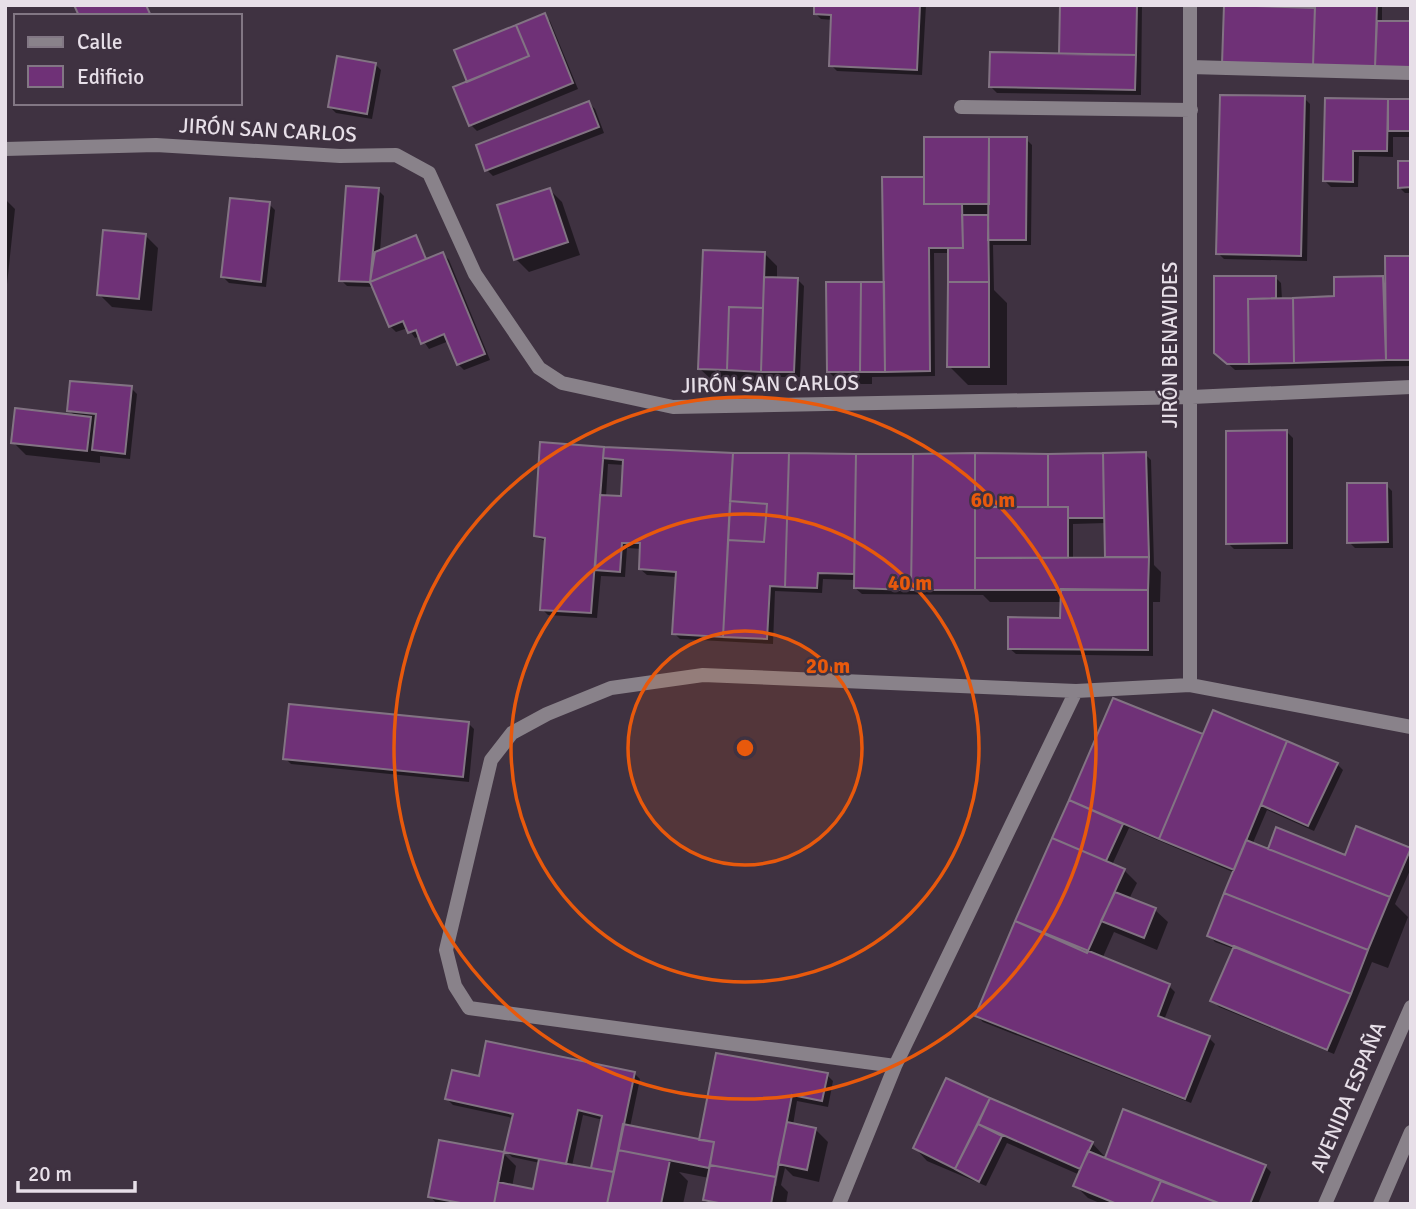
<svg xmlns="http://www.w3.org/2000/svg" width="1416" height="1209" font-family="Signika,sans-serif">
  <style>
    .shadow { fill: #0007; fill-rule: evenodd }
    .building { fill: #6f3177; stroke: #827383; stroke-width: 2 }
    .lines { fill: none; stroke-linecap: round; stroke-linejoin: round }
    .street { stroke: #89828a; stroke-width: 14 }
    .ring { fill: none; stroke: #e8590c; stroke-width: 3.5 }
    .labels { text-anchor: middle; stroke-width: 5; stroke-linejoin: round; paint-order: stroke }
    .street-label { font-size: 21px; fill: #e7dfe8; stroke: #3f3241 }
    .centre { fill: #e8590c; stroke: #3f3241; stroke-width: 3.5 }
    .ring-label { font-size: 21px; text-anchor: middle; font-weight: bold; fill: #e8590c; stroke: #3f3241; stroke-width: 5; stroke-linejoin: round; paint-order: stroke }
  </style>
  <rect width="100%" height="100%" fill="#3f3241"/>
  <path class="shadow" d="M816,5H926L922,75L837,71L831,65L833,20L821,19L815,13Z
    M1062,5H1142L1141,95L997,93L991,87L1061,56Z
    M1226,5H1382V22L1411,74L1229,70Z
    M544,15L550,21L578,89L477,131L471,125L469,83Z
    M375,64L381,70L372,119L336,113L330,107Z
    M1304,98L1310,104L1307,261L1224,259L1218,253Z
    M1326,100H1411V137H1393V157L1359,156L1358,187H1331L1325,181Z
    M589,103L595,109L604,133L493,176L487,170Z
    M1026,139L1032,145L1031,245H993L994,290L1007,303V385H968L949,366L950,253H934L935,376L872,377V384H841L828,371L886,284L926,178Z
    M1411,162V193H1405L1399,187Z
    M378,190L384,196L380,252L416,237L428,260L443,254L449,260L490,360L464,370L458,364L449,341L429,349L420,336L415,338L408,328L396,332L390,326L374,287L347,286L341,280Z
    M550,190L562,202L580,255L529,272L516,259Z
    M5,199L15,209L5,303Z
    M269,204L275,210L266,287L229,283L223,277Z
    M145,235L158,248L152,311L112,307L99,294Z
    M765,254L777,266V279L798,280L804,286L800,377H779V390L748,389L739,380L713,381L700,369Z
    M1387,258H1411V366L1235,370L1222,358L1216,278L1275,277L1281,283L1282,299L1336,298V279L1385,277Z
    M131,388L137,394L130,459L100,456V463L26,455L13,442L76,417L69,410Z
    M1287,432L1293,438V549H1234L1228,543Z
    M542,444L733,455L1145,454L1151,460L1154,565L1161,572L1160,602H1153V656L1016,654L1009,648L1062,620L1063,602H990L983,595L862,594L855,588V580L823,579L822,593L775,591L773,644L680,639L674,633L677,577L647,575L640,569L642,549L627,548L625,577L601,576L597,618L548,615L542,609L547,542L535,536ZM608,464L624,465L622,498L606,497ZM1106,523L1107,559H1073V524Z
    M1386,485L1392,491L1393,548H1355L1349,542Z
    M1114,700L1204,736L1213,712L1337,764L1343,770L1314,831L1267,810L1252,845L1275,854L1346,857L1357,828L1411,850V868L1395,904L1408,917L1388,968L1372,962L1334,1054L1219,1007L1213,1001L1234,949L1215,942L1209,935L1235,873L1129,828L1112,865L1124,870L1137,883L1129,899L1155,910L1168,922L1157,950L1114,932L1102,959L1169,986L1175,992L1164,1020L1209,1038L1215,1044L1191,1103L983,1022L977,1016Z
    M468,723L474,729L469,782L291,764L285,758Z
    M634,1073L640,1079L630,1127L701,1141L827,1075L833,1081L828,1107L797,1101L793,1125L815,1129L828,1142L819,1182L793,1176L785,1168L781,1185L788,1192L786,1204H704L709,1178L679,1172L688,1181L683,1204H437L430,1196L503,1153L516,1166L512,1187L534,1191L540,1163L512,1157L506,1151L513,1118L453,1105L447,1099L480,1078ZM583,1115L603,1120L593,1167L597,1171L572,1166ZM777,1161L780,1164L776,1186H773Z
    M947,1080L1092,1143L1106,1158L1265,1166L1271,1172L1258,1204H1102L1088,1198L1075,1185L1080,1175L1007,1143L986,1186L927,1161L915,1148Z"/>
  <path class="building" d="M74,5H146L151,16H79Z
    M814,5H920L917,70L829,66L831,15L814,14Z
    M1060,5H1137L1136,55L1059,54Z
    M1224,5L1315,8L1313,66L1222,64Z
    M1243,5H1315V8Z
    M1315,5H1377L1375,67L1313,66Z
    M545,13L573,83L469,126L453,87L529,56L516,25Z
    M1377,21H1411V68L1375,67Z
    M516,25L529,56L467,82L454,50Z
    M990,52L1136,55L1135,90L989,87Z
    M337,56L376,63L367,114L328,107Z
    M1220,95L1305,96L1301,256L1216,254Z
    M1325,98L1388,99L1387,151H1353V182L1323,181Z
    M1388,99H1411V131H1388Z
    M589,101L599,127L485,171L476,145Z
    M924,137H989V204H924Z
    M989,137H1027L1026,240H988Z
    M1398,161H1411V187L1398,188Z
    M882,177H924V204H962L963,248H929L930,371L885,372Z
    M346,186L379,188L370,282L339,281Z
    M550,188L568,242L514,260L497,205Z
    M230,198L270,202L261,282L221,277Z
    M962,215H988L989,282H948V248H963Z
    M103,230L146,234L139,299L97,295Z
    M416,235L426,259L370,282L375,252Z
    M703,250L765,252L763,308L729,307L727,370L698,369Z
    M443,252L485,354L457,365L444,334L421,344L416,330L408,333L403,321L389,327L370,282Z
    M1385,256H1411V360H1386Z
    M1214,276H1276V298L1248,299L1249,364H1227L1214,353Z
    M1383,276L1386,360L1294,363L1293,298L1334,296V277Z
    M764,277L798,278L794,372H761Z
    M826,282H861L860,372H827Z
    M861,282H884L885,372H860Z
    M948,282H989V367H947Z
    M1293,298L1294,363L1249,364L1248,299Z
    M729,307L763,308L761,372L727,370Z
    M70,381L132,386L125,454L92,450L96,414L67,411Z
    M15,408L91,417L87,451L11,443Z
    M1287,430V543L1226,544V431Z
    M540,442L604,447L591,613L540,610L545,538L534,536Z
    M604,447L733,453L723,637L672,634L676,572L639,569L640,543H622L620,572L595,570L600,495L621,496L623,460L603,458Z
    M1146,452L1149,557H1105L1103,453Z
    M733,453H789L785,587L770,586L767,639L723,637L728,540L764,542L767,504L730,501Z
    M789,453L856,454L854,574L818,573L817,588L785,587Z
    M975,453V590H911L913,454Z
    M975,453L1048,454V507H975Z
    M1103,453L1104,518H1068V507H1048V454Z
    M856,454H913L911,590L854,588Z
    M1347,483H1387L1388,542L1347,543Z
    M730,501L767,504L764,542L728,540Z
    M975,507H1068V558H975Z
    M1149,557L1148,590H975V558Z
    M1061,589L1148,590V650L1008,649V617L1060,618Z
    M1113,698L1203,734L1159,839L1069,800Z
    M289,704L469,722L463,777L283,759Z
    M1213,710L1287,741L1234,870L1159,839Z
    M1287,741L1338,763L1308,826L1261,805Z
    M1069,800L1123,824L1106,861L1052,838Z
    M1356,826L1411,848L1390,897L1268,849L1276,827L1345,855Z
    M1052,838L1125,869L1087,953L1015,921Z
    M1246,840L1390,897L1368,950L1224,893Z
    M1115,892L1156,908L1144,938L1101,921Z
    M1224,893L1368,950L1351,994L1207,936Z
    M1015,921L1170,984L1158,1016L1210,1036L1185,1099L975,1016Z
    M1234,946L1351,994L1327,1050L1210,1001Z
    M486,1041L635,1072L614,1172L591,1168L602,1116L578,1110L566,1164L504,1152L513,1114L445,1099L452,1070L479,1076Z
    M716,1053L828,1073L822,1101L792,1095L776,1177L710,1165L714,1142L699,1140Z
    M946,1078L990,1098L955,1169L913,1148Z
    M990,1098L1093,1142L1080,1169L978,1124Z
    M1123,1109L1266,1165L1250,1204H1221L1105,1158Z
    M787,1122L816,1128L807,1170L778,1164Z
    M623,1124L714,1142L709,1168L618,1150Z
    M978,1124L1002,1136L979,1182L955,1169Z
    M439,1140L504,1152L494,1204H466L428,1197Z
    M618,1150L670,1160L661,1204H607Z
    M1088,1151L1161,1181L1151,1204H1117L1073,1186Z
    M539,1159L614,1172L607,1204H494L498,1182L533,1189Z
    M710,1165L776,1177L771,1204H724L703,1200Z
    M1161,1181L1221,1204H1151Z"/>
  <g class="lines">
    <path class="street" d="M1190,67L1411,73
      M961,107L1191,110
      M5,149L156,145L340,156L396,155L429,173L475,274L539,368L562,383L673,407L1192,397L1411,387
      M1190,685V5
      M895,1066L469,1008L455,986L446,950L491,760L512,733L547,714L611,688L703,675L1076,691
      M839,1204L895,1066L1076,691L1190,685L1411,727
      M1325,1204L1411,1007
      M1380,1204L1411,1132"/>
  </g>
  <circle cx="745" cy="748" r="117" fill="#e8590c" fill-opacity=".12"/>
  <g class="ring">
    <circle cx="745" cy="748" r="117"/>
    <circle cx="745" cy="748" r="234"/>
    <circle cx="745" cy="748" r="351"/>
  </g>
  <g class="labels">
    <g class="street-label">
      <text transform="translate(268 130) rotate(3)" y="7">JIRÓN SAN CARLOS</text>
      <text transform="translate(1170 345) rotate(-90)" y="7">JIRÓN BENAVIDES</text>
      <text transform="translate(770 384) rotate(-1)" y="7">JIRÓN SAN CARLOS</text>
      <text transform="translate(1348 1097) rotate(-67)" y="7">AVENIDA ESPAÑA</text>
    </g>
  </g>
  <circle cx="745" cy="748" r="10" class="centre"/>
  <g class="ring-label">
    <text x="993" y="507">60 m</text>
    <text x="910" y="590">40 m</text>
    <text x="828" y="673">20 m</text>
  </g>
  <rect width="1416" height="1209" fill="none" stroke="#e7dfe8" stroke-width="14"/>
  <rect x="14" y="14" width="228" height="91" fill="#3f3241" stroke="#827784" stroke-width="2"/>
  <rect x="28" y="37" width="35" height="10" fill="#89828a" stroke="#827784" stroke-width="2"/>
  <text x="77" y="49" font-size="21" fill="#e7dfe8">Calle</text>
  <rect x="28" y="66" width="35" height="21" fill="#6f3177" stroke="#827784" stroke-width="2"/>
  <text x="77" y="84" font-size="21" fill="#e7dfe8">Edificio</text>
  <path d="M18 1181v10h117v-10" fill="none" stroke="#e7dfe8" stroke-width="3.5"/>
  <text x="28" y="1181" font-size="21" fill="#e7dfe8" stroke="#3f3241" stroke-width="5" paint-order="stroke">20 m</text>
</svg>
